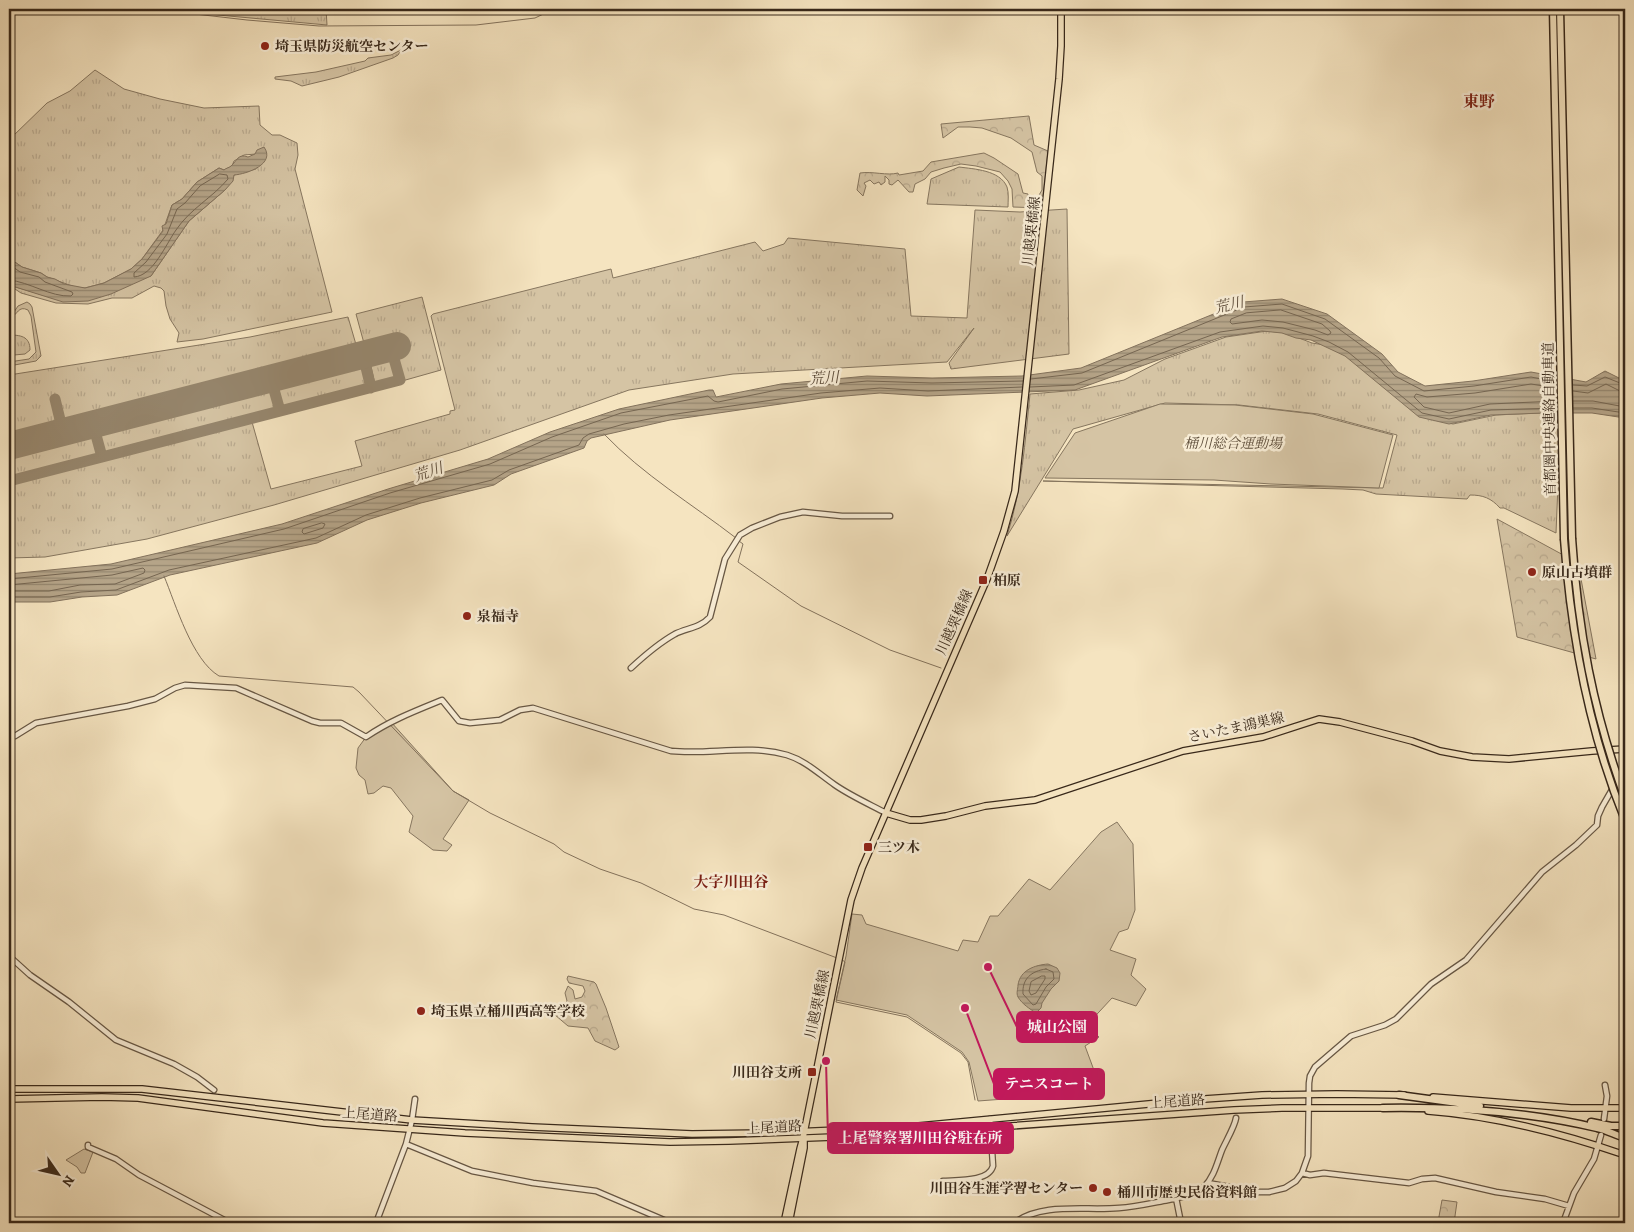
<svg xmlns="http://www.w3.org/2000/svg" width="1634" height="1232" font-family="Alegreya,'Noto Serif JP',serif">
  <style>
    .grass { fill: url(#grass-tufts); stroke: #86765f }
    .forest { fill: url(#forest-crowns); stroke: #86765f }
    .green { fill: #d5c4a4; stroke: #86765f }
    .water { fill: url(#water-rules); stroke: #83725c }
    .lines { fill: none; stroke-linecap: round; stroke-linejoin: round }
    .shore { stroke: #766651; stroke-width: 1 }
    .stream { stroke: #83725c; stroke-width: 1 }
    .taxiway { stroke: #96866d; stroke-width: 11 }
    .runway { stroke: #96866d; stroke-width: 28 }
    .tertiary-casing { stroke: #675744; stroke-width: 7 }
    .primary-casing { stroke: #38281a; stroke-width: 8 }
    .trunk-casing { stroke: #38281a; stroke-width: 8 }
    .motorway-casing { stroke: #38281a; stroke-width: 9 }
    .tertiary { stroke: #f8edd6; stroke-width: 4.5 }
    .primary { stroke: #f5e4c0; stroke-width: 5.5 }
    .trunk { stroke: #f5e4c0; stroke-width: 5.5 }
    .motorway { stroke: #f5e4c0; stroke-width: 6 }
    .motorway-bridge-casing { stroke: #38281a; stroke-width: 9; stroke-linecap: butt }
    .motorway-bridge { stroke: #f5e4c0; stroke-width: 6 }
    .poi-dot { fill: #8f2418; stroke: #f8edd6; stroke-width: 2 }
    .labels { text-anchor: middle; stroke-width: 5; stroke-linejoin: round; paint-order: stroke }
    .poi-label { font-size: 14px; font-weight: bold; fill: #38281a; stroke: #f8edd6; text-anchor: start }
    .street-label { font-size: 14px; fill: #38281a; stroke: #f8edd6 }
    .park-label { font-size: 14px; font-style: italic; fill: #5f4f3c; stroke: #f8edd6 }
    .water-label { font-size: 15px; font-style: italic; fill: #5e4d3b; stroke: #f8edd6 }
    .neighbourhood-label { font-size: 15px; font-weight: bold; fill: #7a1f14; stroke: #f8edd6 }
    .quarter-label { font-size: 16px; font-weight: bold; fill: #7a1f14; stroke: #f8edd6 }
    .leader { fill: none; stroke: #c2185b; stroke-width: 2 }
    .callout-dot { fill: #c2185b; stroke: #f8edd6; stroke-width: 2 }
    .callout { fill: #c2185b; stroke: #c2185b; stroke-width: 2 }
    .callout-label { font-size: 15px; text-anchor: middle; font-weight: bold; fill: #fff }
  </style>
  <defs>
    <pattern id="grass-tufts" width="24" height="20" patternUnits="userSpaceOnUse" patternTransform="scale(1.25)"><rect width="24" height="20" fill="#d5c4a4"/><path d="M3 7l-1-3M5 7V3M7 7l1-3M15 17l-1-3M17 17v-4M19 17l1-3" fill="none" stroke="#b8a88d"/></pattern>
    <pattern id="forest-crowns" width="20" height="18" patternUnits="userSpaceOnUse" patternTransform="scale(1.25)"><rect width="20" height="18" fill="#d5c4a4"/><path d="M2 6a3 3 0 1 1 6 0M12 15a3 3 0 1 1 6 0" fill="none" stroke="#b8a88d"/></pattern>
    <pattern id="water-rules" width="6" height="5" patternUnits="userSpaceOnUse" patternTransform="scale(1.25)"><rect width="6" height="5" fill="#b5a488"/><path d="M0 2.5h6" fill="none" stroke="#94866e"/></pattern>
  </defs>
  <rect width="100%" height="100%" fill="#f5e4c0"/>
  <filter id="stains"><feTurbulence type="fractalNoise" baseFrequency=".004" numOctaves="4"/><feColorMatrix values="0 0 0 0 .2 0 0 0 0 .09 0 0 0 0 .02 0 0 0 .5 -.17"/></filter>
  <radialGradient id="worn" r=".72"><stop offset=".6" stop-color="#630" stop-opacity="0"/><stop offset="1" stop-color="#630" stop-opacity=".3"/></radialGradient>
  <path class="grass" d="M195,9H326L327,25L196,13L193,12Z
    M401,50L398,55L393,58L339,77L302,86L291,81L275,79V77L316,72L365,61L368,58L391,55Z
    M95,70L124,89L160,99L204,108L259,106L260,125L272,135H280L297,143L298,155L295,169L332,312L203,339L177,342L179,333L170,319L166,306L164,291L161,288L154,286L132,298H112L88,304L56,303L21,293L15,289L9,288V285L53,298L151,276L189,221L225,190L234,175L256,169V154L244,155L234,161L232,166L224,170L219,168L197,182L182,199L172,205L163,230L142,259L131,269L104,283L85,288L75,287L47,277L41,273L22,267L9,258V139L12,137L47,103L70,91Z
    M959,167C974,169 1000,170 1007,187C1009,193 1008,201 1008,207L927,204L931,179Z
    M1067,209L1069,354L951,369L949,363L974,328L947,362L733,374L629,390L460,450L274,505L147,539L45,557L9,558V485L252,422L271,489L362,466L355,441L450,414V411L455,410L431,316L433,314L611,269L613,278L755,242L763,251L784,244L788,238L905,249L911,316L967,318L975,210L1020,212Z
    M422,297L441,370L402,381L396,355L400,353L395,337L365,347L356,314Z
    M27,302L30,304L32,307L41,356L36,361L9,366V362L29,359L36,352L31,316L28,310C18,305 18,315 10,318L18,306Z
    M348,317L357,348L9,439V375L250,337Z
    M1267,331L1286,333L1312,343L1331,346L1349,356L1423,417L1453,424L1496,415L1561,412L1556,533L1504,508H1500C1491,498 1483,495 1470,495L1467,499L1376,494L1363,490L1343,489L1043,481L1383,488L1397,435L1318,414L1239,405L1165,403L1073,429L1007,536C1022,489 1025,442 1030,394L1079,390L1124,380L1165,359L1226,337Z
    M9,335C20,335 30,336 30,350L25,354L14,355L11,351Z
    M390,356L396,377L375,384L370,362Z
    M361,364L367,385L282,406L278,385Z
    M269,386L275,408L105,453L98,431Z
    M91,433L98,455L9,478V454Z"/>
  <path class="forest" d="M1029,116L1034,145L1048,151L1042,208L1013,207L1012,189L1008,181L1000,172L976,166L961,164L944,168L931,172L925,179L915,184L913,192H909L898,180L892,185L889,184V180L885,176V182L881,185L879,182L874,184L870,180L864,183L866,186L863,196L857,190L860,173C873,171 887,176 898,173L899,175L923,171L931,162L984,153L994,158L1018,174L1023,193L1028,194L1029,202H1035L1042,190V176L1037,172L1032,152L1011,138L982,128L970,127H958L943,138L941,124Z
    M1497,519L1578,563L1596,659L1517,637Z
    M568,976L594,982L596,984L606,1008L619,1047L615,1050L595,1041L588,1028L568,1026L548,1009L563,1005L567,1001L565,993L568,986L573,990L575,999L582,997L585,991L583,986L569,983L567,979Z
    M1442,1200L1457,1202L1454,1223L1438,1222Z"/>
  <path class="green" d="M1160,404L1235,405L1313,414L1393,435L1379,488L1271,484L1214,480L1045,478L1075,433Z
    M391,722L453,791L469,800L443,839L452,845L447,851L433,850L409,832L413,816L391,788L383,786L374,793L368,794L365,780L359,775L356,768L358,748L366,737Z
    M1117,822L1133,844L1135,910L1128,929L1119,932L1110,950L1136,959L1131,975L1146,989L1136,1006L1112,998L1086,1026L1099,1037L1085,1046L1095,1073L1085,1093L978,1101L969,1062L962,1052L907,1015L836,1000L846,956L852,914L862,915L866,924L958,951L963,940L978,942L990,916H998L1029,879L1050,890L1101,832Z
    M84,1149L93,1152L85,1173H81L77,1167L66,1160Z"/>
  <path class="water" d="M264,147C276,164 247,174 234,175L233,181L225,190L189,221L151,276L111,294L88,301L63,302L9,285V258L22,267L41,273L47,277L55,279L64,284L85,288L104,283L131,269L142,259L163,231L162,226L166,224L172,205L182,199L197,182L219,168L224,170C226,168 229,168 231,166C237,161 238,153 248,157L255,154L257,150Z
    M1282,299L1327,314L1382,354L1398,372L1425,386L1473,381L1531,372L1586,382L1605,371L1625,381V418L1592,413H1544L1491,415L1449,424L1419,417L1345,356L1311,340L1296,338L1282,333L1262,331L1222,337L1075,390L927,396L880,393L822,398L670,420L591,438L587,441L584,448L511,474L494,485L421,503L367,520L317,543L170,575L117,595L82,597L50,602H9V574L111,564L282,524L388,489L488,459L550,432L619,409L709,390H713L716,397L781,384L867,376L932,378L1022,376L1081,368L1243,302Z
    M1048,964L1057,968L1060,973L1059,981L1051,989L1042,1003L1041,1008L1036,1013C1030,1009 1022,1004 1018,997C1016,993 1018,989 1018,985C1020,970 1035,965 1048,964Z"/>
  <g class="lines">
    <path class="shore" d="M220,174L227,175L228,179C212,198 190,209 176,230C166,244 153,276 134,277V273L146,262L167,234L177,209L185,203L200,186Z
      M9,264L20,272L39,277L45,282L72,292L73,294L71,296C50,297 30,282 9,280
      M1281,310L1322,324L1330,331L1331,333L1328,335L1315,330L1283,322L1262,320L1232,324L1230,322L1231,319L1246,313Z
      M1031,379L1082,373L1244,307L1282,304L1325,319L1379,358L1395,376L1424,391L1474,386L1531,377L1556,382
      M1573,385L1587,386L1605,377L1625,385
      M1030,387L1074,385L1220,332L1263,326L1283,328L1313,336L1329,342L1348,352L1422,413L1449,419L1491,410L1557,408
      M1556,388L1531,384L1475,393L1427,397L1416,394L1414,397L1424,407L1449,413L1490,404L1557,401
      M1573,391L1588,393L1606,384L1620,391H1625
      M1573,401H1593L1625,407
      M1573,408H1592L1625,413
      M322,523L325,524L323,528L304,534L302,532L303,529Z
      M9,579L112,569L284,529L390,493L490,464L552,437L621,413L708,396L714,401L718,402L782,389L867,381L932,383L1023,381
      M9,585L112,575L143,568L145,570L144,573L115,584L80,585L49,591H9
      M9,597H50L81,592L116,590L169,570L316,538L366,515L420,498L492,480L509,470L579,445L583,438L589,434L624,424L669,415L821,393L880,388L928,391L1022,387
      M1046,969L1053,972L1054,979L1046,987L1036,1004L1033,1005L1023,994C1022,979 1031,971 1046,969Z
      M1042,976H1045V979L1036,993L1031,995L1029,991L1031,982Z"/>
    <path class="stream" d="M183,9L195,14L247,20L319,26L476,25L535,18L554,9
      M604,434C643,475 692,504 736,538
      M739,541L743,544L738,562L801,606L890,650L941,668
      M164,576C176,605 192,660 219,676L353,687L359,692L453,791L490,813L554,844L564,852L600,869L641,883L694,909L724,915L837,958
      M841,959L845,962L836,1002L907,1017L961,1053L968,1062L975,1100"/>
    <path class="taxiway" d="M363,355L371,388
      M271,379L280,411
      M55,399L63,432
      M93,424L102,457
      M9,481L400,380L391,348"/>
    <path class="runway" d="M9,446L397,346"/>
    <g class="tertiary-casing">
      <path id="tertiary" d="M631,668C645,655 659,643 675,634C687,628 700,628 710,617L725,559L740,535L752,528L780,517L803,512L842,516H890
        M9,738L15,736L36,723L128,706L155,699L175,688L185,685L236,688L312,721L320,723H341L366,737C389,721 415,711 442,700L459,721L470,723L500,720L520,710L533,708L671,751C709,755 749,744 787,755C806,761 819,774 835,785C851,796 869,804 886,813
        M9,956L30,975L69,1002L116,1040L174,1064L197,1077L214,1090
        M1604,1119L1607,1096L1605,1085
        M406,1144L472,1171L533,1183L596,1191L671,1223
        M88,1145V1147L116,1159L139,1175L230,1223
        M1302,1173L1310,1175L1324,1173L1409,1183L1422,1179L1435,1178L1496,1192L1545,1199L1569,1206
        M943,1181C957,1180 989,1182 993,1166L990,1119
        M1208,1183L1256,1192H1269L1285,1188L1296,1181L1302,1173L1308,1156L1309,1083L1310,1076L1315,1067L1351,1036L1385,1025L1396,1019L1431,984L1466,960L1542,872L1576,845L1597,825L1598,816L1602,807L1625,767
        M1176,1198L1181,1223
        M376,1223L406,1144L412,1120L415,1099
        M1014,1223C1043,1202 1085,1211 1119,1208C1135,1207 1152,1203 1168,1200C1180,1197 1195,1196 1204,1187C1214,1177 1217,1163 1222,1150C1226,1141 1235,1126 1236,1118
        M1563,1223L1574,1193L1594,1159L1601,1135"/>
    </g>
    <g class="primary-casing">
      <path id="primary" d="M886,813L910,820H921L946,816L985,806L1035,800L1183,751L1263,737L1319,719L1340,722L1412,741L1440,751L1472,757L1509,759L1592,751L1625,749
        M784,1223L800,1149L803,1138L851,900L862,868L987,579L1004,531L1015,491L1059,79L1061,46V9
        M789,1223L804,1148V1140"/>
    </g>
    <g class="trunk-casing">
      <path id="trunk" d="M9,1089H142L412,1120L532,1127L692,1134L769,1133L908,1127L1190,1100L1262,1095L1337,1094L1404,1095
        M1433,1097L1571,1108H1625
        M9,1099L102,1097L138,1098L323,1123L465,1133L670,1142L729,1141L885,1135L1234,1110L1282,1108H1386
        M1428,1111C1496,1116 1561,1133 1625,1155"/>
    </g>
    <g class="motorway-casing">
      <path id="motorway" d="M1553,9L1564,539
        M1560,9L1572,538
        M1399,1095L1480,1106
        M1383,1108C1455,1107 1527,1111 1597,1128C1607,1130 1615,1135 1625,1138
        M1591,1122L1611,1126H1625"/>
    </g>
    <use href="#tertiary" class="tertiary"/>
    <use href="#primary" class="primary"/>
    <use href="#trunk" class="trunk"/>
    <use href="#motorway" class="motorway"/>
    <g class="motorway-bridge-casing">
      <path id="motorway-bridge" d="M1572,538C1578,630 1593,711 1625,798
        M1564,539C1571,635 1588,730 1625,820"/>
    </g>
    <use href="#motorway-bridge" class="motorway-bridge"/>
  </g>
  <g class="poi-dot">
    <circle cx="265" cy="46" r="5"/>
    <circle cx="1532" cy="572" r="5"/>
    <rect x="978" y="575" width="10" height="10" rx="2.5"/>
    <circle cx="467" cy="616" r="5"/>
    <rect x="863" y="842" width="10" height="10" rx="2.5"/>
    <circle cx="421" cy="1011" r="5"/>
    <rect x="807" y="1067" width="10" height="10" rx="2.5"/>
    <circle cx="1093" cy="1188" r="5"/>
    <circle cx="1107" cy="1192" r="5"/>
  </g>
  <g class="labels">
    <g class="poi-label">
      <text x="275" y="51">埼玉県防災航空センター</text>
      <text x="1542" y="577">原山古墳群</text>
      <text x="993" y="585">柏原</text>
      <text x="477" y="621">泉福寺</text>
      <text x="878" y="852">三ツ木</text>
      <text x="431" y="1016">埼玉県立桶川西高等学校</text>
      <text x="802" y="1077" text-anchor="end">川田谷支所</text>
      <text x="1083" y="1193" text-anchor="end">川田谷生涯学習センター</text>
      <text x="1117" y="1197">桶川市歴史民俗資料館</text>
    </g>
    <g class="street-label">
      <text transform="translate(1031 231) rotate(-84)" y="5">川越栗橋線</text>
      <text transform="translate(1549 419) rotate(-91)" y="5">首都圏中央連絡自動車道</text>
      <text transform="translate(954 622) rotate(-66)" y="5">川越栗橋線</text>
      <text transform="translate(1236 727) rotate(-12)" y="5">さいたま鴻巣線</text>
      <text transform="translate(817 1004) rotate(-78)" y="5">川越栗橋線</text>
      <text transform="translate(1177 1101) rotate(-4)" y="5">上尾道路</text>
      <text transform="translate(370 1114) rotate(4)" y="5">上尾道路</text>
      <text transform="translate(774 1127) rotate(-3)" y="5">上尾道路</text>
    </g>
    <g class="park-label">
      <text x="1233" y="448">桶川総合運動場</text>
    </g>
    <g class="water-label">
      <text transform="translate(1229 305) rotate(-13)" y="5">荒川</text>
      <text transform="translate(824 378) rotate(-4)" y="5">荒川</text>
      <text transform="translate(428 472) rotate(-19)" y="5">荒川</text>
    </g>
    <g class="neighbourhood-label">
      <text x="731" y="887">大字川田谷</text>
    </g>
    <g class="quarter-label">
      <text x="1479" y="107">東野</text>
    </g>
  </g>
  <path class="leader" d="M988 967L1017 1027M965 1008L994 1084M826 1061L828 1138"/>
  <g class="callout-dot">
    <circle cx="988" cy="967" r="5"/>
    <circle cx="965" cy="1008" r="5"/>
    <circle cx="826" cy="1061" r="5"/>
  </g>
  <g class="callout">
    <rect x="1017" y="1012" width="80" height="30" rx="5"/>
    <rect x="994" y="1069" width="110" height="30" rx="5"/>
    <rect x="828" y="1123" width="185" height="30" rx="5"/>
  </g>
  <g class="callout-label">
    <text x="1057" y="1032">城山公園</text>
    <text x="1049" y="1089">テニスコート</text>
    <text x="920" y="1143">上尾警察署川田谷駐在所</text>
  </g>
  <rect width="1634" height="1232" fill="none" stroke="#f5e4c0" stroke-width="30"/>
  <rect x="10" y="10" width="1614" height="1212" fill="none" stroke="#38281a" stroke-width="2.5"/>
  <rect x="15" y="15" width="1604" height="1202" fill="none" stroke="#38281a"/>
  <g transform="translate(58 1174) rotate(124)" stroke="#f8edd6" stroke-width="4" paint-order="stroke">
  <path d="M0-4L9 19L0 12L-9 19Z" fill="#38281a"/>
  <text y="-8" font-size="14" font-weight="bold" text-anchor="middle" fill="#38281a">N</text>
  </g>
  <rect width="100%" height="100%" filter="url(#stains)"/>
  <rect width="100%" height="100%" fill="url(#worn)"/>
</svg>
